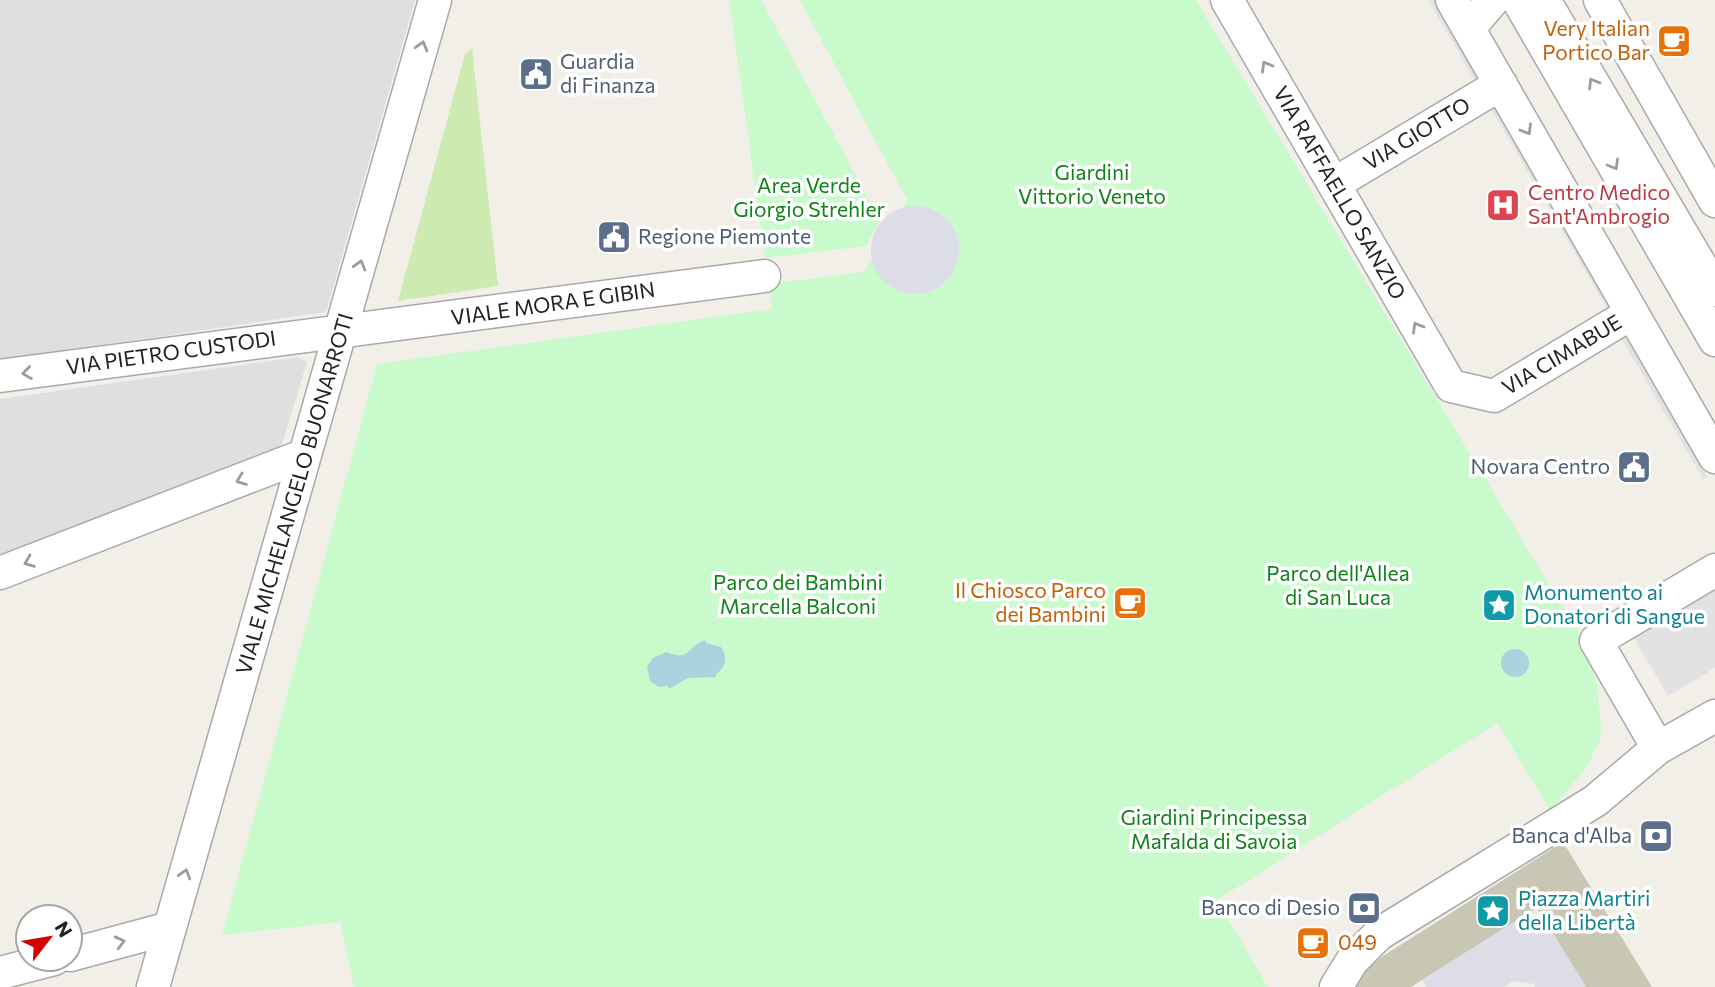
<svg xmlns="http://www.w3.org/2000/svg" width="1715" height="987" font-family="Commissioner,sans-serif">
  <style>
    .residential { fill: #e0dfdf }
    .construction { fill: #c7c7b4 }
    .grass { fill: #cdebb0 }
    .park { fill: #c8facc }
    .parking { fill: #e2e2e2 }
    .plaza { fill: #dddde8 }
    .water { fill: #aad3df }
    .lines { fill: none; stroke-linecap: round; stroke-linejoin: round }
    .minor-casing { stroke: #a9a9a9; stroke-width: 35 }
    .minor { stroke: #fff; stroke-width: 32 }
    .oneway { stroke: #9c9c9c }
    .labels { text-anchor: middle; stroke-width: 7; stroke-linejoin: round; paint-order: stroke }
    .food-label { font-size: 21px; fill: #c56008; stroke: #fff; text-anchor: end }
    .service-label { font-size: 21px; fill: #4e5e75; stroke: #fff; text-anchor: end }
    .street-label { font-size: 21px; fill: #222; stroke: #fff }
    .park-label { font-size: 21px; fill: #0c8416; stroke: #fff }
    .health-label { font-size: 21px; fill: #be3a42; stroke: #fff; text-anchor: start }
    .culture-label { font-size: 21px; fill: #0d838f; stroke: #fff; text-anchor: start }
  </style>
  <rect width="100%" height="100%" fill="#f2efe9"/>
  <path class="residential" d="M0,0H415L326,312L0,360Z
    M298,357L307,362L281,447L124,515L0,564V399Z"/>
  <path class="construction" d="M1563,842L1652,987H1586L1537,908L1411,987H1350L1354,978L1383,956Z"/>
  <path class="grass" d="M472,48L498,286L398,301L465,54Z"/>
  <path class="park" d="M729,0H761L880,220L866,246L765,258Z
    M800,0H1196L1580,636L1597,684L1602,736L1585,770L1550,810L1497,723L1217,900L1268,987H354L340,922L222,935L377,364L772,309L769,284L864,272L907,200Z"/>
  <path class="parking" d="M1428,0H1441L1618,304L1608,310Z
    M1464,0H1472L1715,422V435Z
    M1625,336L1707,477L1703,479L1621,338Z
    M1715,590V668L1668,696L1634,638Z"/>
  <path class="plaza" d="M871 250a44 44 0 1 1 88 0a44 44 0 1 1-88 0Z
    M1523,916L1532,930L1545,922L1586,987H1535L1534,984L1513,981L1504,987H1426L1422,980Z"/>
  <path class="water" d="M705,640L706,643L721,647C728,657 726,668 716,674V677L688,678L669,689L668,686L659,687L650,681L647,666L653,658L666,652C691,662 686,647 705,640Z
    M1501 663a14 14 0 1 1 28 0a14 14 0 1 1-28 0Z"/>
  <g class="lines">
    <g class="minor-casing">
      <path id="minor" d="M1227,0L1451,386L1494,396L1632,313
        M1452,0L1715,457
        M1518,0L1715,340
        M1544,0L1715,290
        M1600,0L1715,201
        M1469,28L1493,0
        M1334,184L1501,84
        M0,376L764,276
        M0,573L305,455
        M1658,748L1596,641L1715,570
        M70,955L170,928
        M0,973L54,959
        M153,987L435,0
        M1336,987L1352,961L1379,934L1595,801L1658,748L1715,716"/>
    </g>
    <use href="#minor" class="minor"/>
  </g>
  <defs><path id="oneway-chevron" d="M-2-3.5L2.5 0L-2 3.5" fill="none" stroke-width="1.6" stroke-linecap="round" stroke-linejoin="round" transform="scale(1.75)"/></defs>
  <g class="oneway">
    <use href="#oneway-chevron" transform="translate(422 46) rotate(-74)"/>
    <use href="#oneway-chevron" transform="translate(1266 66) rotate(-120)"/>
    <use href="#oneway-chevron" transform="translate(1593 83) rotate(-121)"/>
    <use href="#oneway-chevron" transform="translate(1527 130) rotate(60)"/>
    <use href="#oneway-chevron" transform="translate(1614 165) rotate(60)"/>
    <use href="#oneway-chevron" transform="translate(360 265) rotate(-74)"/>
    <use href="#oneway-chevron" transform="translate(1417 327) rotate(-120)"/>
    <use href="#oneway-chevron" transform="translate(27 373) rotate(172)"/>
    <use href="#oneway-chevron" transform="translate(241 480) rotate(159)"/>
    <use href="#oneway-chevron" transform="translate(29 562) rotate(159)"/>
    <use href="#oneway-chevron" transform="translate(185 874) rotate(-74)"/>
    <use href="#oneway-chevron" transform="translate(120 942) rotate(-14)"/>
  </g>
  <defs>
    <g id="cafe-square" transform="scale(1.75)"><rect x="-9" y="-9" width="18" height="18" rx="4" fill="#e8710a" stroke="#fff"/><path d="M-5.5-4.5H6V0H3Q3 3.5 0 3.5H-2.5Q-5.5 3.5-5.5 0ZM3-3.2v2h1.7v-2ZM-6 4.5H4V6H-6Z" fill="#fff"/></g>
    <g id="civic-square" transform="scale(1.75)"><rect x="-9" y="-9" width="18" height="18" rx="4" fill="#5c6f8a" stroke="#fff"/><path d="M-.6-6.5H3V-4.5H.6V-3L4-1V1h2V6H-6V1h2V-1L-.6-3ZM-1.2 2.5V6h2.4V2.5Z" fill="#fff"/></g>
    <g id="hospital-square" transform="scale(1.75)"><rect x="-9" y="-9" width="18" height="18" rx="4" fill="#e0444e" stroke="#fff"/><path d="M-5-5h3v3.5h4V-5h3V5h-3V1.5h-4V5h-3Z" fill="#fff"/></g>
    <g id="sight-square" transform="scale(1.75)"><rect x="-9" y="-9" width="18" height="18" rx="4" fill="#0f9aa8" stroke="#fff"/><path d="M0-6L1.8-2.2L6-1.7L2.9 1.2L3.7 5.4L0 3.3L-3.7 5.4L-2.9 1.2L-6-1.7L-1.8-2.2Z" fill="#fff"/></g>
    <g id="bank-square" transform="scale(1.75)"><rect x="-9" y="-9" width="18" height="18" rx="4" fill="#5c6f8a" stroke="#fff"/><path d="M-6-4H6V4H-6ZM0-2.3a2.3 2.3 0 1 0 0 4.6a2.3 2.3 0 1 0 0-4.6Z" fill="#fff"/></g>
  </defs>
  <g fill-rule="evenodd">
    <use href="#cafe-square" x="1674" y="41"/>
    <use href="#civic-square" x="536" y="74"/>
    <use href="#hospital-square" x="1503" y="205"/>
    <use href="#civic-square" x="614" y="237"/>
    <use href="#civic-square" x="1634" y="467"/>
    <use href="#cafe-square" x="1130" y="603"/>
    <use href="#sight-square" x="1499" y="605"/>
    <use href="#bank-square" x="1656" y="836"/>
    <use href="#bank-square" x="1364" y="908"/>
    <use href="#sight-square" x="1493" y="911"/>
    <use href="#cafe-square" x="1313" y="943"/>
  </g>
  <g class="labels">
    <g class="food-label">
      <text x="1650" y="36">Very Italian<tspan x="1650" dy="24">Portico Bar</tspan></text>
      <text x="1106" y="598">Il Chiosco Parco<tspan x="1106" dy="24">dei Bambini</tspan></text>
      <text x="1338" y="950" text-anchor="start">049</text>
    </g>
    <g class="service-label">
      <text x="560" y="69" text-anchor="start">Guardia<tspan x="560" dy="24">di Finanza</tspan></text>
      <text x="638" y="244" text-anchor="start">Regione Piemonte</text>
      <text x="1610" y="474">Novara Centro</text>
      <text x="1632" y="843">Banca d'Alba</text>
      <text x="1340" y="915">Banco di Desio</text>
    </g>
    <g class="street-label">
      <text transform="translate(1417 134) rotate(-31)" y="7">VIA GIOTTO</text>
      <text transform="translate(1339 193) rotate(60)" y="7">VIA RAFFAELLO SANZIO</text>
      <text transform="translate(553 304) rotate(-8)" y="7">VIALE MORA E GIBIN</text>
      <text transform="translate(171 353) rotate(-8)" y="7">VIA PIETRO CUSTODI</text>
      <text transform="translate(1562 355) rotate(-31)" y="7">VIA CIMABUE</text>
      <text transform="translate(295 494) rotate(-74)" y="7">VIALE MICHELANGELO BUONARROTI</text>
    </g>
    <g class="park-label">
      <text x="1092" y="180">Giardini<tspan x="1092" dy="24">Vittorio Veneto</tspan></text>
      <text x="809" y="193">Area Verde<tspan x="809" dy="24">Giorgio Strehler</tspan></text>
      <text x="1338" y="581">Parco dell'Allea<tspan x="1338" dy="24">di San Luca</tspan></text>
      <text x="798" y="590">Parco dei Bambini<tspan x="798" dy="24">Marcella Balconi</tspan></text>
      <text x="1214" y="825">Giardini Principessa<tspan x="1214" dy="24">Mafalda di Savoia</tspan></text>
    </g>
    <g class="health-label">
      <text x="1528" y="200">Centro Medico<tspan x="1528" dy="24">Sant'Ambrogio</tspan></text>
    </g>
    <g class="culture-label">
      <text x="1524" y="600">Monumento ai<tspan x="1524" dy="24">Donatori di Sangue</tspan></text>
      <text x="1518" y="906">Piazza Martiri<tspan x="1518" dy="24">della Libertà</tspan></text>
    </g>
  </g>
  <g transform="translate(49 938) rotate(59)"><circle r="33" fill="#ffffff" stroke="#a7a7a7" stroke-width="2"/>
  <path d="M0-5L12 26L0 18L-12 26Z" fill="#d40000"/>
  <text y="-10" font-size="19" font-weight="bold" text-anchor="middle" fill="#222222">N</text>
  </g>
</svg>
